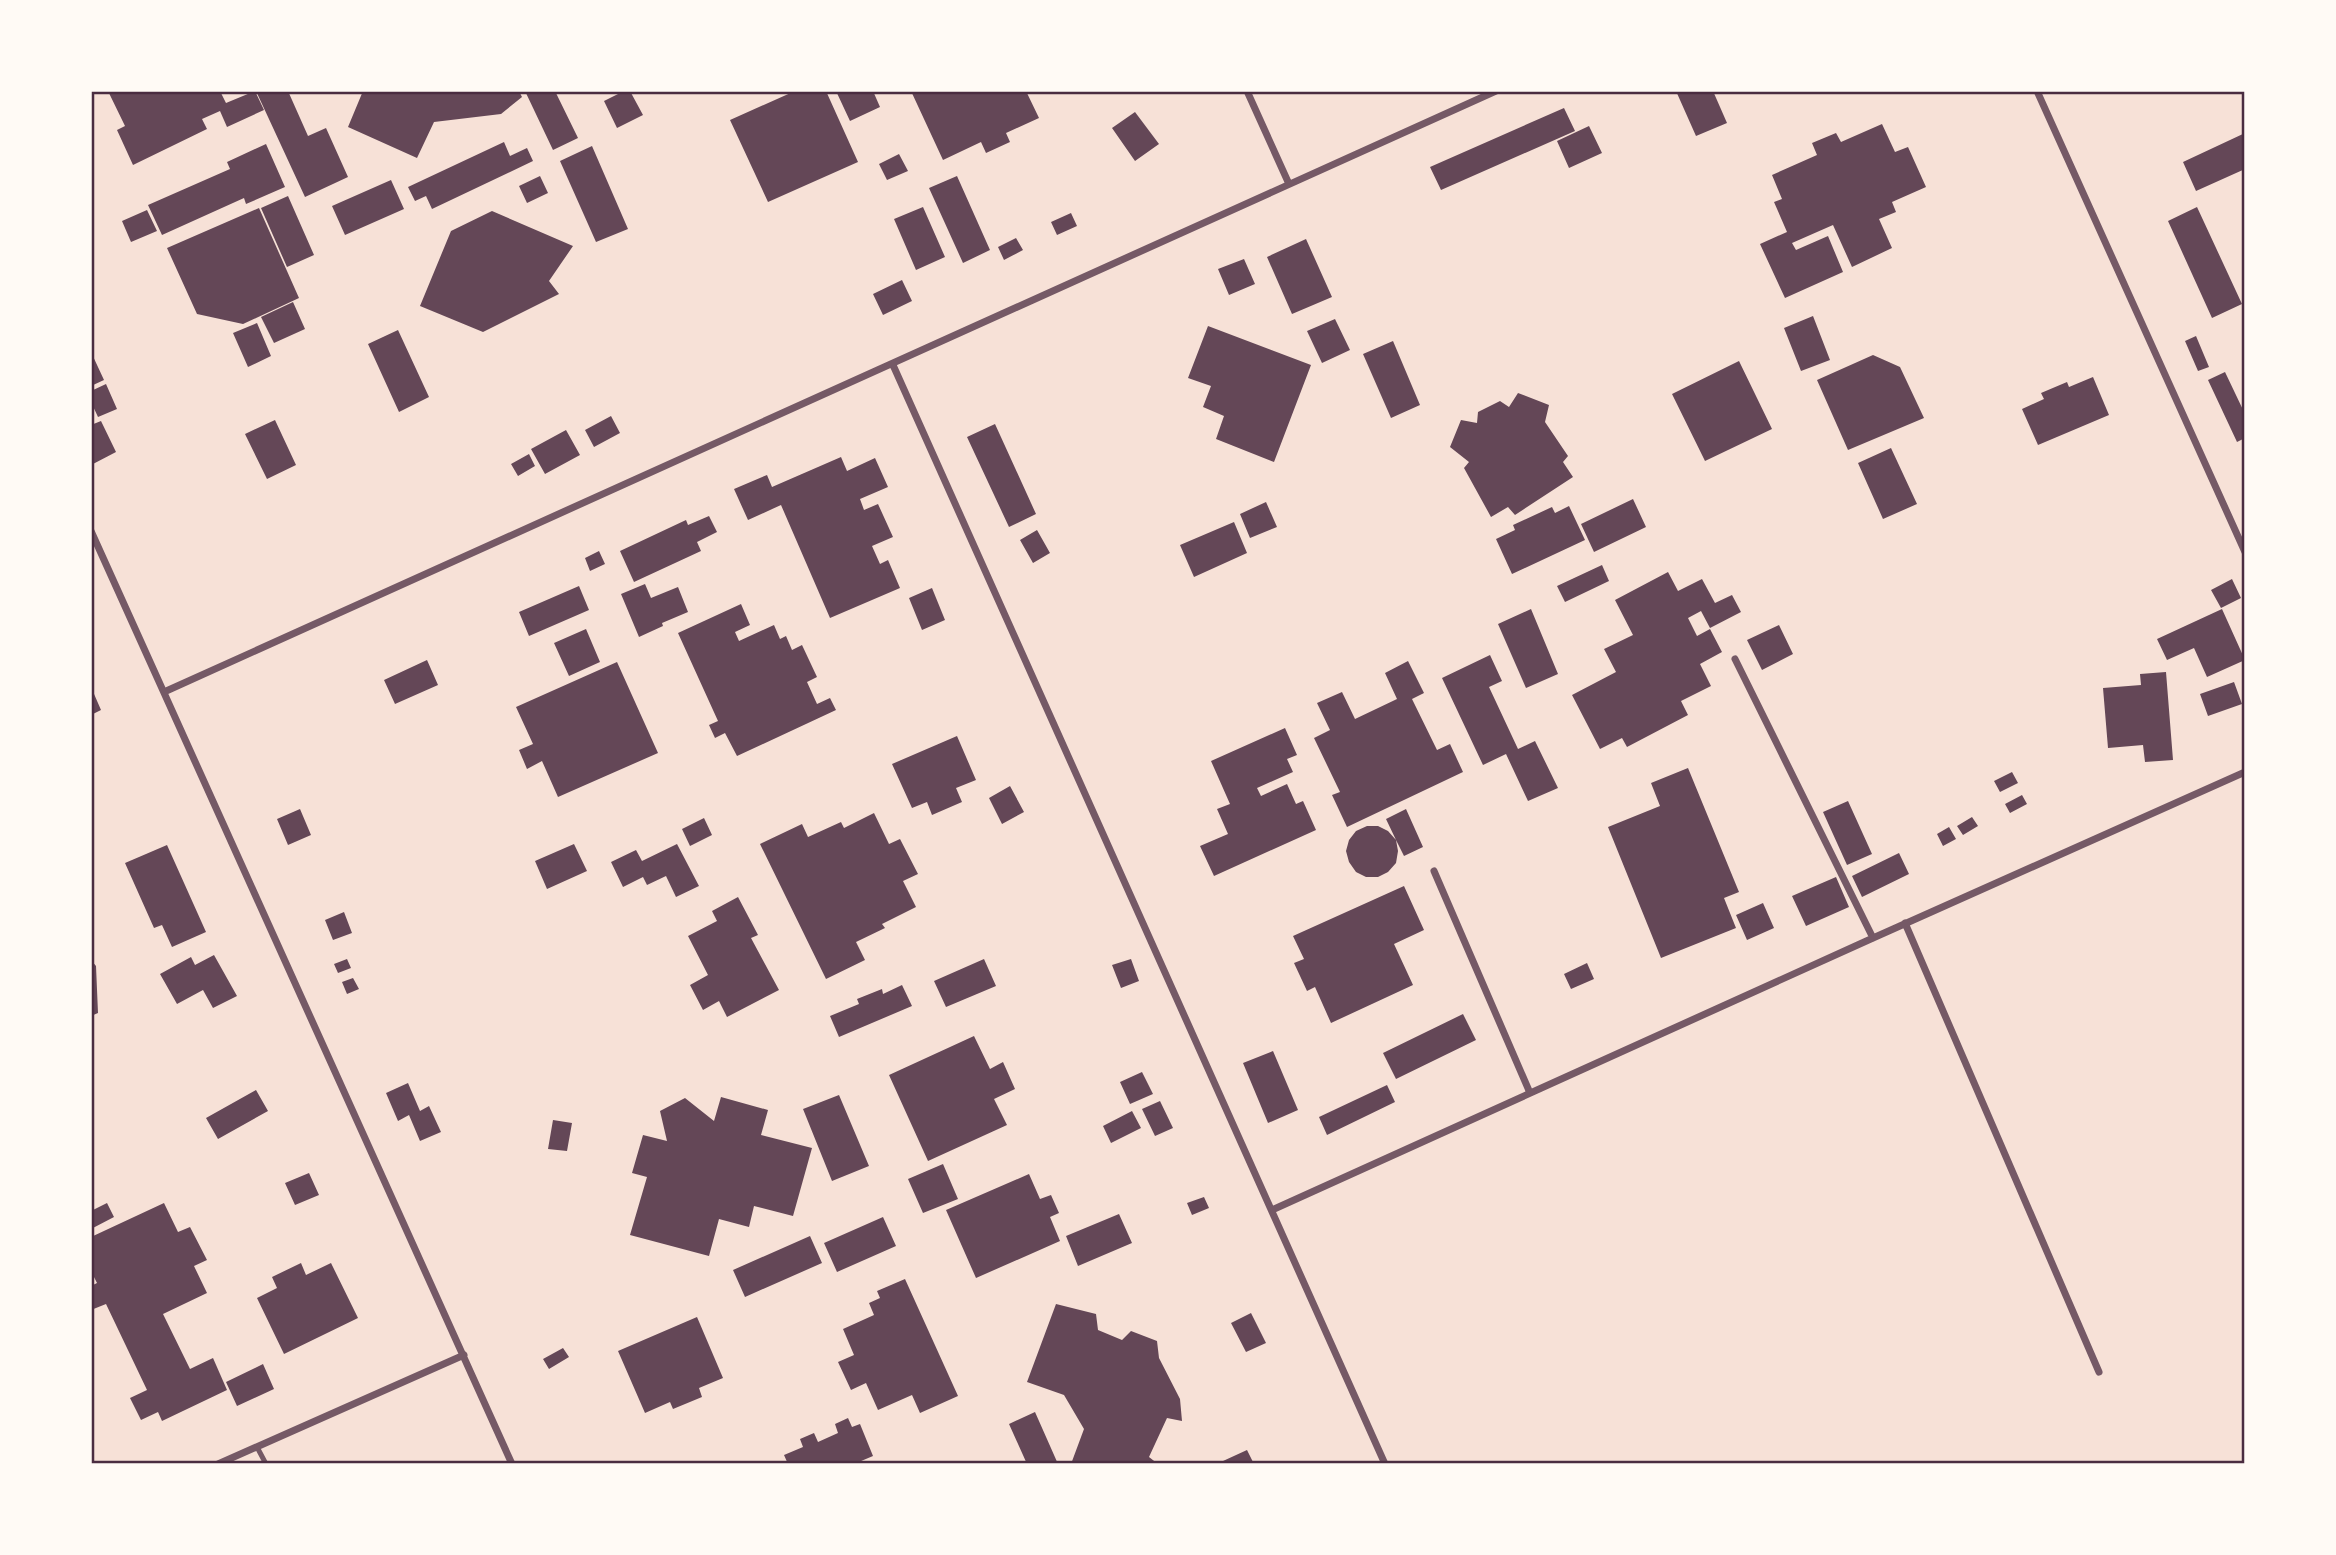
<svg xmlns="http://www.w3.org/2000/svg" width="2336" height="1555" font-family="Mulish,sans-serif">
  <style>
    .building { fill: #644757 }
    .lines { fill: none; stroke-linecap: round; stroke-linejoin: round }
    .service { stroke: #755966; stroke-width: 5 }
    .minor { stroke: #755966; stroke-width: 7 }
    .neatline { fill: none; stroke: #4a2c40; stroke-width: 2.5 }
  </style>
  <rect width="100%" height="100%" fill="#f7e1d7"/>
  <path class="building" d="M108,91H220L226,103L255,91L264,110L227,127L220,111L202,119L207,129L133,165L117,130L125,126Z
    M256,91H288L308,136L326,128L348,177L305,197Z
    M363,91H519L522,97L501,114L434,122L417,158L348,127Z
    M525,91H555L578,138L553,150Z
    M624,91H630L643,115L617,128L604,101Z
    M795,91H826L858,162L768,202L730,120Z
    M836,91H873L880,107L850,121Z
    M911,91H1026L1039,118L1006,133L1010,142L986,153L981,142L943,160Z
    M1676,91H1713L1727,123L1696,136Z
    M1564,108L1575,131L1441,190L1430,167Z
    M1135,112L1159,144L1135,161L1112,128Z
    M1882,124L1895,152L1908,147L1926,187L1892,202L1896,212L1879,219L1892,248L1852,267L1833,225L1792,243L1796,250L1828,236L1843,272L1785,298L1760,244L1787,232L1774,202L1782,199L1772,175L1817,155L1812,143L1836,133L1841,142Z
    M1589,126L1602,153L1569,168L1557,141Z
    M2245,133V169L2196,191L2183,162Z
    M504,142L510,156L527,148L533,161L432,209L426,196L415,201L408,187Z
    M266,144L285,187L246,204L244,198L162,235L148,205L230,169L227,162Z
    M592,146L628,229L596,242L560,161Z
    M899,154L908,171L887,180L879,164Z
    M540,176L548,193L527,203L519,186Z
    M957,176L990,250L963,263L929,188Z
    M391,180L404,209L345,235L332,206Z
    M288,196L314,255L287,267L261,208Z
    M923,207L945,257L916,270L894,219Z
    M2197,207L2242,304L2212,318L2168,221Z
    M259,208L299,298L243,324L197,314L167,248Z
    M147,210L157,231L131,242L122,221Z
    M492,211L573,246L549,281L559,294L483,332L420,306L451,231Z
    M1071,213L1077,226L1057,235L1051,222Z
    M1016,238L1023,250L1004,260L998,247Z
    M1306,239L1332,297L1292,314L1267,257Z
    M1244,259L1255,284L1229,295L1218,269Z
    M902,280L912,301L883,315L873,294Z
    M293,302L305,329L274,343L261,317Z
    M1813,316L1830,360L1801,371L1784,328Z
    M1335,319L1350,350L1322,363L1307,331Z
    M257,323L271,356L248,367L233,333Z
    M1208,326L1311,365L1274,462L1216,439L1224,416L1203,407L1211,386L1188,378Z
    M398,330L429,397L399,412L368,344Z
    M2196,336L2209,367L2198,371L2185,341Z
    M1393,341L1420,405L1391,418L1363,354Z
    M91,352L104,380L91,386Z
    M1873,355L1900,367L1924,418L1848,450L1817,380Z
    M1739,361L1772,429L1705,461L1672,394Z
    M2225,372L2245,414V438L2237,442L2208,380Z
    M2093,377L2109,415L2038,445L2022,409L2044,399L2041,393L2067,382L2069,387Z
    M106,384L117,409L98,417L91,402V391Z
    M1518,393L1549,405L1545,422L1568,456L1563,462L1573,477L1515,515L1508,507L1491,517L1464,468L1469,462L1450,447L1461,420L1477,423L1478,412L1500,401L1509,407Z
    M611,416L620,433L594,447L585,430Z
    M275,420L296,465L267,479L245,434Z
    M101,421L116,452L93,464L91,459V425Z
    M995,424L1036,514L1009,527L967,437Z
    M566,430L580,455L545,474L531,449Z
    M1891,448L1917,504L1883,519L1858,463Z
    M529,454L535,466L518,476L511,464Z
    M841,457L847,471L875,458L888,487L860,499L864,510L878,504L893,537L872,546L880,564L888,560L900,588L830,618L781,505L748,520L734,489L767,475L772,487Z
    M1633,499L1646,527L1594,552L1581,524Z
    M1266,502L1277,527L1250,538L1240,514Z
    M1569,506L1585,540L1512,574L1496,539L1515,530L1513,525L1552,507L1555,513Z
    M709,516L717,532L697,542L701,551L634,582L620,551L686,520L688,525Z
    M1234,522L1247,553L1194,577L1180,545Z
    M1037,530L1050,553L1033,563L1020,540Z
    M599,551L605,564L590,571L585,558Z
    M1602,565L1609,581L1565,602L1557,586Z
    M1668,572L1678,591L1702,579L1715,603L1732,595L1741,612L1710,628L1701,611L1688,618L1697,636L1710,629L1722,652L1700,664L1711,686L1681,701L1688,715L1627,747L1622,738L1600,749L1572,695L1616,672L1604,649L1633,635L1615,600Z
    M2232,579L2241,598L2221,608L2211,590Z
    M645,584L651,598L678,587L688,612L662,623L663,626L639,637L621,594Z
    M579,586L589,610L529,636L519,612Z
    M932,588L945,620L922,630L909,598Z
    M741,604L750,625L735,632L739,641L774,625L780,639L786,636L792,650L802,645L817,677L807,682L817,704L830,698L836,710L737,756L725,733L715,738L709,725L718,721L678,633Z
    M1531,609L1558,674L1526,688L1498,624Z
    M2222,609L2245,660L2207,677L2194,648L2167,660L2157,639Z
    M1779,625L1793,654L1762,670L1747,640Z
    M586,629L600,662L569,676L554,643Z
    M1490,655L1502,681L1489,687L1518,749L1535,741L1558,788L1528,801L1506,754L1483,765L1442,678Z
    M427,660L438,685L395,704L384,680Z
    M1408,661L1424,693L1412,699L1437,750L1450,744L1463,772L1347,827L1332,795L1340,792L1314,738L1330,730L1317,703L1342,692L1355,719L1397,699L1385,673Z
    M617,662L658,753L558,797L542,761L527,769L519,750L533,744L516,707Z
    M2166,672L2173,760L2145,762L2143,745L2108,748L2103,688L2141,685L2140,674Z
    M2234,682L2242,704L2208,716L2200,694Z
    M91,687L101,710L91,715Z
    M1285,728L1297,755L1287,759L1293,772L1257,788L1261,796L1287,784L1296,804L1303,801L1316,830L1214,876L1200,846L1228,834L1217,809L1230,804L1211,761Z
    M957,736L976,780L956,788L962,802L932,815L927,802L912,808L892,764Z
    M1688,768L1739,892L1724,898L1736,928L1661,958L1608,827L1660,806L1651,783Z
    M2012,772L2018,783L2000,792L1994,781Z
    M1010,786L1024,812L1002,824L989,798Z
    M2022,795L2027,804L2010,813L2005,804Z
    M1848,801L1872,854L1847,865L1823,812Z
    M300,809L311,835L288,845L277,819Z
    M1406,809L1423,847L1404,856L1396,840L1398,851L1396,863L1388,872L1378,877H1366L1356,872L1349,862L1346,851L1349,840L1356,831L1367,826H1378L1388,831L1396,840L1386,819Z
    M874,813L889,844L900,839L918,874L903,881L916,907L882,924L885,928L856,942L865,960L826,979L760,844L802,824L808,837L841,822L844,828Z
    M1972,817L1978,826L1963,835L1957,826Z
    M704,818L712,835L690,846L682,829Z
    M1949,827L1956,839L1943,846L1937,834Z
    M574,844L587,871L547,889L535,861Z
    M677,844L699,886L676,897L666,876L647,885L643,877L623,887L611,862L636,850L642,861Z
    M167,845L206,932L172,947L162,925L154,928L125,863Z
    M1899,853L1909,874L1862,897L1852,876Z
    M1836,877L1849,907L1806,926L1792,896Z
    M1404,886L1424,930L1394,944L1413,985L1331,1023L1315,987L1307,991L1294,963L1304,959L1293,936Z
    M738,897L758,935L751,938L779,990L727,1017L719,1001L703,1010L690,985L708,975L688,936L717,921L712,911Z
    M1763,903L1774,928L1747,940L1736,915Z
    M344,912L352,933L333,940L325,920Z
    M214,955L237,996L213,1008L203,990L177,1004L160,974L191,957L195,965Z
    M347,959L351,968L338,973L334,964Z
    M984,959L996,986L946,1007L934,981Z
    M1131,959L1139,981L1121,988L1112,965Z
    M91,960L96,966L98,1013L91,1016Z
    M1587,963L1594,979L1571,989L1564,974Z
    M353,978L359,989L347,994L342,982Z
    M902,985L912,1006L839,1037L830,1016L859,1004L857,999L882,989L883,994Z
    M1463,1014L1476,1040L1396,1079L1383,1053Z
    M974,1036L990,1069L1003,1062L1015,1089L994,1099L1007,1125L928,1161L889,1075Z
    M1273,1051L1298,1110L1268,1123L1243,1063Z
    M1142,1072L1153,1094L1130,1104L1120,1082Z
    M408,1083L420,1111L429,1106L441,1132L420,1141L409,1115L398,1121L386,1093Z
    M1387,1085L1395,1102L1327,1135L1319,1117Z
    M256,1090L268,1111L218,1139L206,1118Z
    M839,1095L869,1166L832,1181L803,1109Z
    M721,1097L768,1110L761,1135L812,1148L793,1216L754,1206L749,1227L719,1219L709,1256L630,1235L647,1177L632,1173L643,1135L667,1141L660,1111L685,1098L714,1121Z
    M1160,1101L1173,1128L1155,1136L1142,1109Z
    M1132,1111L1141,1128L1111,1143L1103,1126Z
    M553,1120L572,1123L567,1151L548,1149Z
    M943,1164L958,1199L923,1213L908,1179Z
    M309,1173L319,1195L295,1205L285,1183Z
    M1029,1174L1040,1199L1051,1195L1059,1213L1050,1217L1060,1241L976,1278L946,1210Z
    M1204,1197L1209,1208L1192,1215L1187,1203Z
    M107,1203L114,1217L91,1229V1211Z
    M164,1203L178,1232L190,1227L207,1260L194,1266L207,1293L163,1314L190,1369L213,1358L227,1390L162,1421L158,1412L141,1420L130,1398L147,1390L106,1304L91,1310V1286L97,1283L91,1271V1237Z
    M1119,1214L1132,1243L1078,1266L1066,1236Z
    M883,1217L896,1246L837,1272L824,1243Z
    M810,1236L822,1263L745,1297L733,1270Z
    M301,1263L306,1275L331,1263L358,1318L284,1354L257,1298L277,1288L272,1277Z
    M905,1279L958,1396L920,1413L912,1395L878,1410L866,1383L851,1390L838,1362L854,1355L843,1329L874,1315L869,1303L880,1298L877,1291Z
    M1056,1304L1096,1314L1098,1330L1122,1340L1131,1331L1157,1341L1159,1358L1180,1399L1182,1421L1167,1418L1149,1457L1158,1464H1071L1084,1429L1064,1395L1027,1382Z
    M1251,1313L1266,1343L1246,1352L1231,1323Z
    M697,1317L723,1378L699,1388L702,1397L673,1409L670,1402L645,1413L618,1351Z
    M563,1348L569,1357L549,1369L543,1359Z
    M263,1364L274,1389L237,1406L226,1382Z
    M1035,1412L1058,1464H1027L1009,1424Z
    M848,1418L852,1427L860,1424L873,1456L854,1464H788L784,1455L803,1447L800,1439L814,1433L818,1442L838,1433L835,1424Z
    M1247,1450L1254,1464H1224L1223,1461Z"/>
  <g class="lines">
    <path class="service" d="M257,1447L266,1464"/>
    <path class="minor" d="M1247,91L1289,184
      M2037,91L2245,552
      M893,365L1385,1464
      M91,531L512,1464
      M1735,659L1873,938
      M164,692L1496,91
      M1434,871L1530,1093
      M1905,923L2099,1372
      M1272,1210L1873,938L2245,772
      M218,1464L464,1355"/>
  </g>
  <rect width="2336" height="1555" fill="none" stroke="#fffaf5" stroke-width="186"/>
  <rect x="93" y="93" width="2150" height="1369" class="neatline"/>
</svg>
